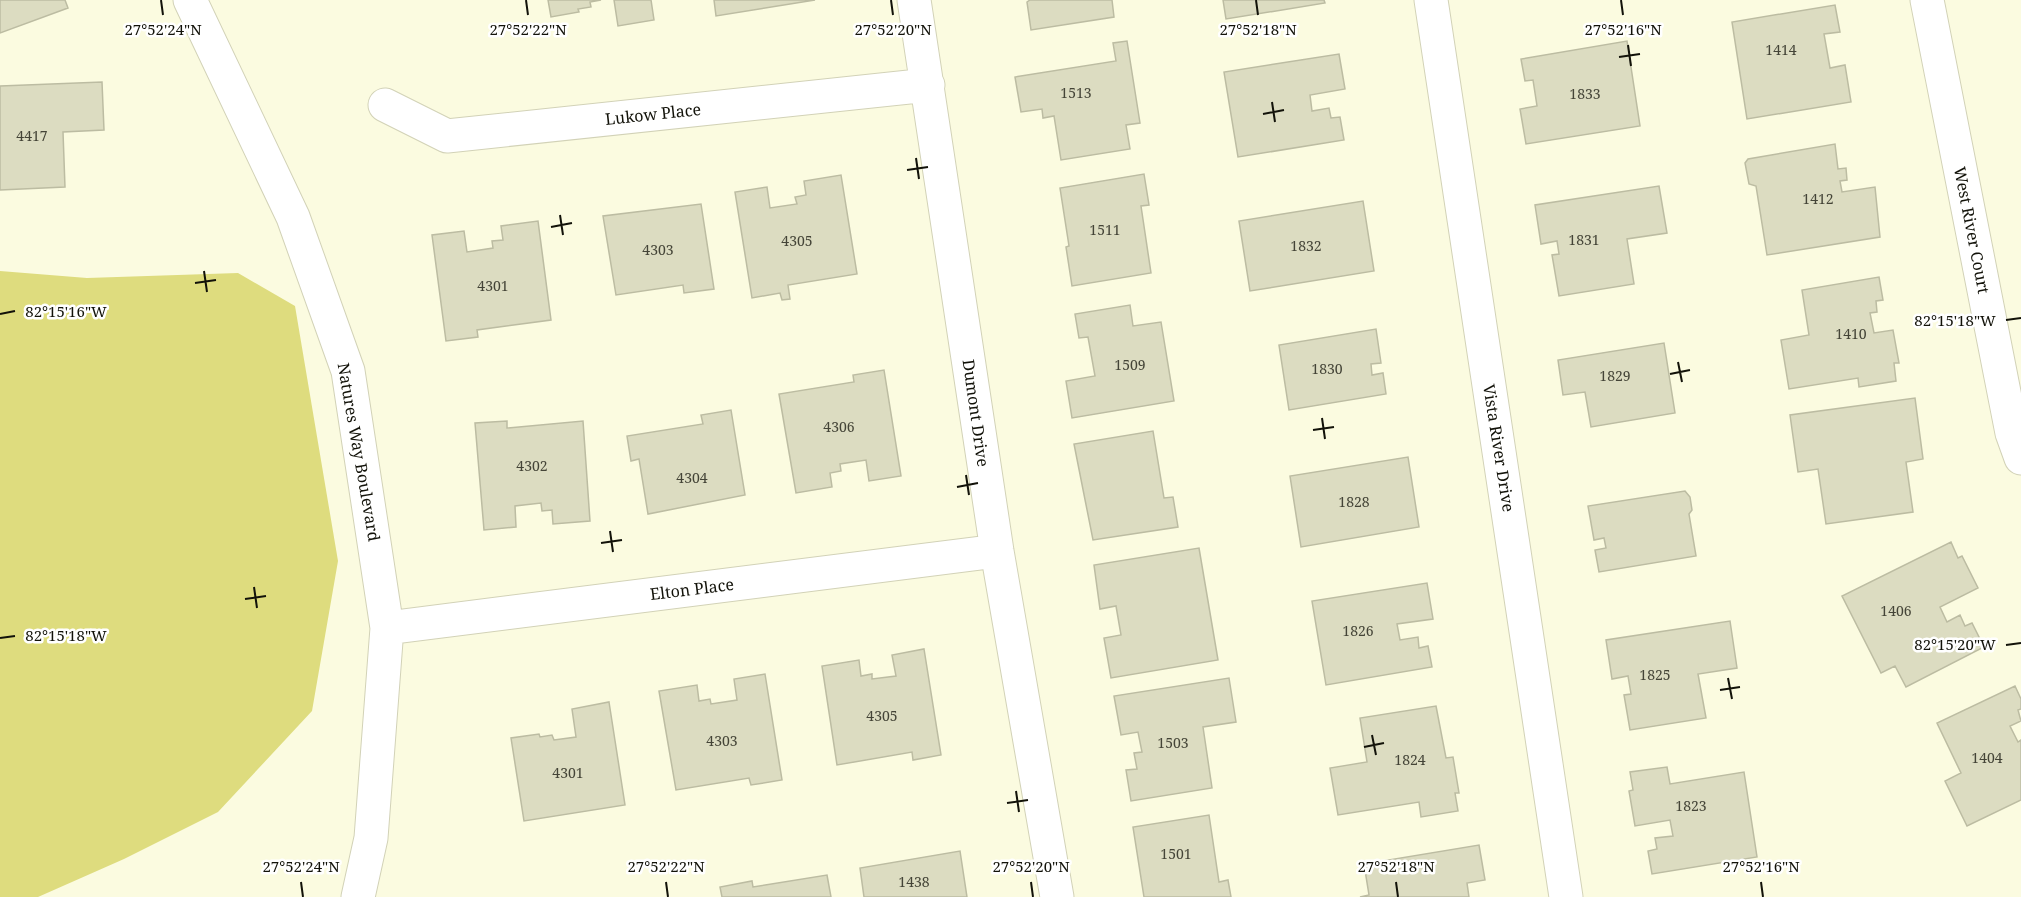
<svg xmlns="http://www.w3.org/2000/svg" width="2021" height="897" font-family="'Noto Serif',serif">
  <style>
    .green { fill: #dedc7e }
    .building { fill: #dcdcc1; stroke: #bcbca2; stroke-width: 1.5 }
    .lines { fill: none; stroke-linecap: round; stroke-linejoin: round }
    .minor-casing { stroke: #d2d2b7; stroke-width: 35 }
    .minor { stroke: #fff; stroke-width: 33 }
    .ticks { fill: none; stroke: #121209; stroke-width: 2 }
    .labels { text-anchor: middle; stroke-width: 5; stroke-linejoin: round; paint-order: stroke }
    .number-label { font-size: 14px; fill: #444437 }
    .street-label { font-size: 16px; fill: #121209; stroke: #fff }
    .ticks-label { font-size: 15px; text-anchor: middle; fill: #121209; stroke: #fff; stroke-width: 5; stroke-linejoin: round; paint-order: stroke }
  </style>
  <rect width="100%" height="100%" fill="#fbfbe0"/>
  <path class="green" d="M0,271L87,278L238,273L295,306L338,561L312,711L218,812L124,859L38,897H0Z"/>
  <path class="building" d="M0,0H65L68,8L0,33Z
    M548,0H601L590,2L591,7L578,9L579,12L551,17Z
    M614,0H651L654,20L618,26Z
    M714,0H815L716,16Z
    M1030,0H1112L1114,17L1031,30L1027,2Z
    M1223,0H1324L1325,3L1226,19Z
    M1835,5L1840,32L1824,34L1830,68L1845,65L1851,102L1747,119L1732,22Z
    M1127,41L1140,123L1126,125L1130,149L1061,160L1054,116L1043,118L1042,109L1021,112L1015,77L1116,61L1113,43Z
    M1627,41L1640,126L1526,144L1520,109L1537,106L1533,80L1525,81L1521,59Z
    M1339,54L1345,89L1310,95L1312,111L1329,108L1331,118L1340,117L1344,140L1238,157L1224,72Z
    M102,82L104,130L63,132L65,187L0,190V86Z
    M1835,144L1838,169L1846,168L1847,180L1840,181L1842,192L1875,187L1880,237L1767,255L1756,186L1749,184L1745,163L1748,159Z
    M1144,174L1149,205L1141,206L1151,273L1072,286L1066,247L1069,246L1060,188Z
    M841,175L857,274L788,285L790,299L782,300L780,293L752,298L735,192L767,187L770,208L797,204L795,197L806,195L804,181Z
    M1659,186L1667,233L1627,239L1634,284L1559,296L1552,255L1559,254L1557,241L1541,244L1535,205Z
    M1363,201L1374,271L1250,291L1239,221Z
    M701,204L714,289L684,293L683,285L616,295L603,216Z
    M538,221L551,320L477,330L478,337L446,341L432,235L464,231L467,252L493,248L492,241L503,240L501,226Z
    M1879,277L1883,300L1876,301L1877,312L1870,313L1874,333L1893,330L1899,363H1894L1896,381L1859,387L1858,378L1789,389L1781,340L1809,335L1802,290Z
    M1130,305L1133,326L1161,322L1174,401L1072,418L1066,381L1095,376L1088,337L1079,338L1075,314Z
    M1376,329L1381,363L1371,364L1372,375L1383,373L1386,394L1289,410L1279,345Z
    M1664,343L1675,413L1591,427L1585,392L1563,395L1558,360Z
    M884,370L901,476L869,481L866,460L840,464L841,471L830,473L832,487L796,493L779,394L854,382L853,375Z
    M1915,398L1923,459L1906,462L1913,512L1826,524L1818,469L1798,472L1790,415Z
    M731,410L745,495L648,514L639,459L631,461L627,436L703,424L701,415Z
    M507,421V428L583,421L590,521L553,524L552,510L542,511L541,503L515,506L516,527L484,530L475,423Z
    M1153,431L1164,498L1173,497L1178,527L1093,540L1074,444Z
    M1408,457L1419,527L1301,547L1290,476Z
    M1685,491L1690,497L1692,510L1689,514L1696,556L1599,572L1595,550L1606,548L1604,538L1594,540L1588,506Z
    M1951,542L1958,558L1962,556L1978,588L1940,607L1947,622L1960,615L1965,626L1972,623L1984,647L1906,687L1895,666L1881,673L1842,596Z
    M1199,548L1218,660L1111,678L1104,638L1121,635L1116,606L1100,609L1094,565Z
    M1427,583L1433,619L1397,624L1400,640L1418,637L1419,648L1428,646L1432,667L1326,685L1312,601Z
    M1730,621L1737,668L1698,674L1706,718L1630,730L1624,695L1631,694L1628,676L1612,679L1606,640Z
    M924,649L941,755L913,760L912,752L837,765L822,666L859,660L861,676L872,674V679L896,676L892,655Z
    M765,674L782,780L751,785L749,778L676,790L659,691L697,685L699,701L710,699L711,704L737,700L734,679Z
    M1229,678L1236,722L1203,727L1212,788L1131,801L1126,770L1137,769L1134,753L1142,752L1138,732L1121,735L1114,696Z
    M2015,686L2021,699V709L2018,710L2021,721L2010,726L2018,742L2021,740V800L1967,826L1945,781L1961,773L1937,723Z
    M609,702L625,805L524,821L511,738L539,734L540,737L552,735L554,740L576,737L572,709Z
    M1436,706L1446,758L1453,757L1459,793H1455L1458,811L1421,817L1419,802L1338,815L1330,768L1367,762L1360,718Z
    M1667,767L1670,784L1744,772L1757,857L1652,874L1648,851L1657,849L1655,838L1673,836L1670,820L1635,826L1629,791L1633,790L1630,772Z
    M1209,815L1219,882L1228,880L1231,897H1144L1133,827Z
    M1479,845L1485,880L1467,883L1469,897H1360L1369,895L1364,864Z
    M960,851L967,897H864L860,868Z
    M827,875L831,897H722L720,887L752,881L753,887Z"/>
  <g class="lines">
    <g class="minor-casing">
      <path id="minor" d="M190,0L293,217L348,371L387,628L371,838L358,897
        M914,0L997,551L1057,897
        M1431,0L1566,897
        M1927,0L2012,433L2021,458
        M385,105L447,136L928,85
        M387,628L997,551"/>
    </g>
    <use href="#minor" class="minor"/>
  </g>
  <path class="ticks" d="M161,0L163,15M526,0L528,15M891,0L893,15M1256,0L1258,15M1621,0L1623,15M1628,45L1631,66M1619,57L1640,54M1272,102L1275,122M1263,114L1284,110M916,158L919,179M907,170L928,167M560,215L563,235M551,227L572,223M204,271L207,292M195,283L216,280M0,314L15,311M2006,320L2021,318M1678,362L1682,382M1670,374L1690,370M1322,418L1325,439M1313,430L1334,427M966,475L969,495M957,487L978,483M610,531L613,552M601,543L622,540M254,587L257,608M245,599L266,596M0,638L15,636M2006,645L2021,643M1728,678L1732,699M1720,690L1740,687M1372,735L1376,755M1364,747L1384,743M1016,791L1019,812M1007,803L1028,800M301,882L303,897M666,882L668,897M1031,882L1033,897M1396,882L1398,897M1761,882L1763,897"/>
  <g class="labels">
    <g class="number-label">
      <text x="1781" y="55">1414</text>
      <text x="1076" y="98">1513</text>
      <text x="1585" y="99">1833</text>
      <text x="32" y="141">4417</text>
      <text x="1818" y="204">1412</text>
      <text x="1105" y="235">1511</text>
      <text x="1584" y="245">1831</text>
      <text x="797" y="246">4305</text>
      <text x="1306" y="251">1832</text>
      <text x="658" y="255">4303</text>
      <text x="493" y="291">4301</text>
      <text x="1851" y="339">1410</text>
      <text x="1130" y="370">1509</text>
      <text x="1327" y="374">1830</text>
      <text x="1615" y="381">1829</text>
      <text x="839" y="432">4306</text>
      <text x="532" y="471">4302</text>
      <text x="692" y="483">4304</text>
      <text x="1354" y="507">1828</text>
      <text x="1896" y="616">1406</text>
      <text x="1358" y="636">1826</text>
      <text x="1655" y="680">1825</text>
      <text x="882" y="721">4305</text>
      <text x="722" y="746">4303</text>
      <text x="1173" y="748">1503</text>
      <text x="1987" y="763">1404</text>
      <text x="1410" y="765">1824</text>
      <text x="568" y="778">4301</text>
      <text x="1691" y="811">1823</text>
      <text x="1176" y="859">1501</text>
      <text x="914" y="887">1438</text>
    </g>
    <g class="street-label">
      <text transform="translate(653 114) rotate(-6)" y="6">Lukow Place</text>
      <text transform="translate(1972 230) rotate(79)" y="6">West River Court</text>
      <text transform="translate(976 413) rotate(82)" y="6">Dumont Drive</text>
      <text transform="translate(1499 448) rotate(81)" y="6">Vista River Drive</text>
      <text transform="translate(359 452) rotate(80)" y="6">Natures Way Boulevard</text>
      <text transform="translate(692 589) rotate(-7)" y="6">Elton Place</text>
    </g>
  </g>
  <g class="ticks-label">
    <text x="163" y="35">27°52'24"N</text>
    <text x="528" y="35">27°52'22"N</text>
    <text x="893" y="35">27°52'20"N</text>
    <text x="1258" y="35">27°52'18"N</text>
    <text x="1623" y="35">27°52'16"N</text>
    <text x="66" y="317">82°15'16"W</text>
    <text x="1955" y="326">82°15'18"W</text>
    <text x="66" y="641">82°15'18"W</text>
    <text x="1955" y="650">82°15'20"W</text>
    <text x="301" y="872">27°52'24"N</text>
    <text x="666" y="872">27°52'22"N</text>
    <text x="1031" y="872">27°52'20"N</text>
    <text x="1396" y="872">27°52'18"N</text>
    <text x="1761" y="872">27°52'16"N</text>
  </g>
</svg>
